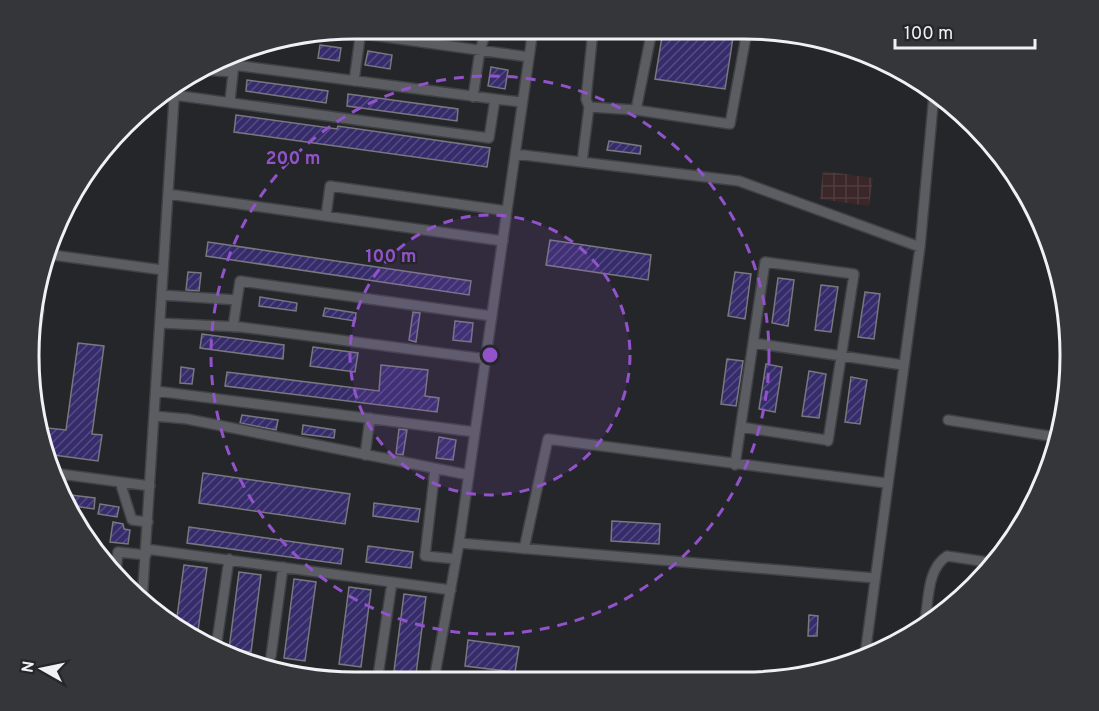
<svg xmlns="http://www.w3.org/2000/svg" width="1099" height="711" font-family="Overpass,sans-serif">
  <style>
    .industrial { fill: url(#industrial-grid) }
    .building { fill: url(#building-hatch); stroke: #78787e; stroke-width: 1.5 }
    .lines { fill: none; stroke-linecap: round; stroke-linejoin: round }
    .minor-casing { stroke: #3f4144; stroke-width: 12 }
    .minor { stroke: #5b5d62; stroke-width: 9 }
    .ring { fill: none; stroke: #9253ca; stroke-width: 3; stroke-dasharray: 10 8 }
    .rim { fill: none; stroke: #f0f1f4; stroke-width: 3 }
    .centre { fill: #9253ca; stroke: #24262a; stroke-width: 3 }
    .ring-label { font-size: 18px; text-anchor: middle; font-weight: bold; fill: #9253ca; stroke: #24262a; stroke-width: 4.5; stroke-linejoin: round; paint-order: stroke }
  </style>
  <defs>
    <pattern id="industrial-grid" width="8" height="8" patternUnits="userSpaceOnUse" patternTransform="scale(1.5)"><rect width="8" height="8" fill="#3b2729"/><path d="M0 4h8M4 0v8" fill="none" stroke="#4e3c3e"/></pattern>
    <pattern id="building-hatch" width="6" height="6" patternUnits="userSpaceOnUse" patternTransform="scale(1.5)"><rect width="6" height="6" fill="#372c6b"/><path d="M-1 1l2-2M0 6l6-6M5 7l2-2" fill="none" stroke="#544b81"/></pattern>
  </defs>
  <rect width="100%" height="100%" fill="#24262a"/>
  <path class="industrial" d="M823,171L873,178L869,206L820,199Z"/>
  <path class="building" d="M663,31H734L725,89L655,79Z
    M320,45L341,48L339,61L318,58Z
    M368,51L392,55L390,69L365,65Z
    M491,67L508,70L505,89L488,86Z
    M247,80L328,91L326,103L246,91Z
    M348,94L458,109L457,121L347,106Z
    M236,115L337,129L338,126L490,148L487,167L234,132Z
    M609,141L641,146L640,154L607,150Z
    M550,240L651,255L648,280L546,265Z
    M208,242L471,281L469,295L206,256Z
    M188,272L201,273L199,291L186,290Z
    M735,272L751,274L745,319L728,316Z
    M778,278L794,280L788,326L772,323Z
    M821,285L838,287L831,332L815,330Z
    M865,292L880,294L874,339L858,337Z
    M260,297L297,303L296,311L259,306Z
    M325,308L356,313L355,321L323,316Z
    M413,312L420,313L416,342L409,340Z
    M455,321L473,323L471,342L453,340Z
    M202,334L284,345L283,359L200,348Z
    M78,343L104,346L92,434L102,435L98,461L46,454L40,440L38,427L66,430Z
    M313,347L358,353L355,372L310,366Z
    M727,359L743,361L736,406L721,404Z
    M766,364L782,367L775,412L759,409Z
    M381,365L428,370L425,396L439,398L437,412L225,386L227,372L379,391Z
    M181,367L194,369L192,384L180,383Z
    M809,371L826,374L819,418L802,416Z
    M851,377L867,380L860,424L845,422Z
    M242,415L278,420L276,430L240,423Z
    M303,425L335,430L334,438L302,434Z
    M399,429L407,430L403,455L396,454Z
    M439,437L456,440L453,460L436,458Z
    M203,473L350,494L345,524L199,503Z
    M62,494L95,498L94,509L67,505Z
    M374,503L420,509L418,522L373,516Z
    M100,504L119,507L117,517L98,514Z
    M612,521L660,524L659,544L611,541Z
    M113,522L123,524L124,529L130,530L128,544L110,542Z
    M189,527L343,549L341,564L187,543Z
    M368,546L413,552L411,568L366,562Z
    M184,565L207,568L197,637L176,624Z
    M239,572L261,575L251,652L229,649Z
    M294,579L316,582L305,661L284,658Z
    M349,587L371,590L361,667L339,664Z
    M404,594L426,597L416,674L394,671Z
    M809,615L818,616L817,636H808Z
    M468,640L519,647L515,672L465,666Z"/>
  <g class="lines">
    <g class="minor-casing">
      <path id="minor" d="M342,31L529,57
        M234,65L495,99
        M202,70L233,72
        M354,81L361,30
        M174,95L489,138L495,99L522,102
        M473,97L480,50L487,29
        M230,101L235,54
        M589,107L636,110L730,124L747,31
        M636,110L652,30
        M515,154L739,181L920,247
        M582,162L589,107L586,99L593,30
        M168,194L503,241
        M326,216L330,186L507,211
        M45,254L163,270
        M162,295L237,300L240,281L492,316
        M160,323L240,327L486,359
        M233,327L237,300
        M753,343L903,365
        M31,356L39,310L35,307
        M156,391L475,432
        M154,416L187,419L469,475
        M948,420L1056,437
        M741,427L826,440
        M365,455L370,418
        M735,465L765,262L854,274L828,441
        M435,469L425,556L456,559
        M53,473L150,486
        M120,482L132,520L148,522
        M459,543L875,578
        M146,549L451,590
        M524,549L548,439L886,483
        M116,572L118,552L146,555
        M142,603L175,83
        M925,620C929,599 927,569 947,556L994,563
        M216,648L229,559
        M865,655L920,247L934,94
        M271,656L283,567
        M379,669L392,582
        M434,680L459,543L533,30"/>
    </g>
    <use href="#minor" class="minor"/>
  </g>
  <circle cx="490" cy="355" r="140" fill="#9253ca" fill-opacity=".12"/>
  <g class="ring">
    <circle cx="490" cy="355" r="140"/>
    <circle cx="490" cy="355" r="279"/>
  </g>
  <path d="M0 0H1099V711H0ZM355 39H744A316 316 0 0 1 1060 355V356A316 316 0 0 1 744 672H355A316 316 0 0 1 39 356V355A316 316 0 0 1 355 39Z" fill="#34363a" fill-rule="evenodd"/>
  <path class="rim" d="M355 39H744A316 316 0 0 1 1060 355V356A316 316 0 0 1 744 672H355A316 316 0 0 1 39 356V355A316 316 0 0 1 355 39Z"/>
  <circle cx="490" cy="355" r="9" class="centre"/>
  <g class="ring-label">
    <text x="293" y="164">200 m</text>
    <text x="391" y="262">100 m</text>
  </g>
  <g transform="translate(42 669) rotate(279)" stroke="#24262a" stroke-width="4.5" paint-order="stroke">
  <path d="M0-4.5L10 22L0 15L-10 22Z" fill="#f0f1f4"/>
  <text y="-9" font-size="16" font-weight="bold" text-anchor="middle" fill="#f0f1f4">N</text>
  </g>
  <path d="M895 39v9h140v-9" fill="none" stroke="#f0f1f4" stroke-width="3"/>
  <text x="904" y="39" font-size="18" fill="#f0f1f4" stroke="#24262a" stroke-width="4.5" paint-order="stroke">100 m</text>
</svg>
